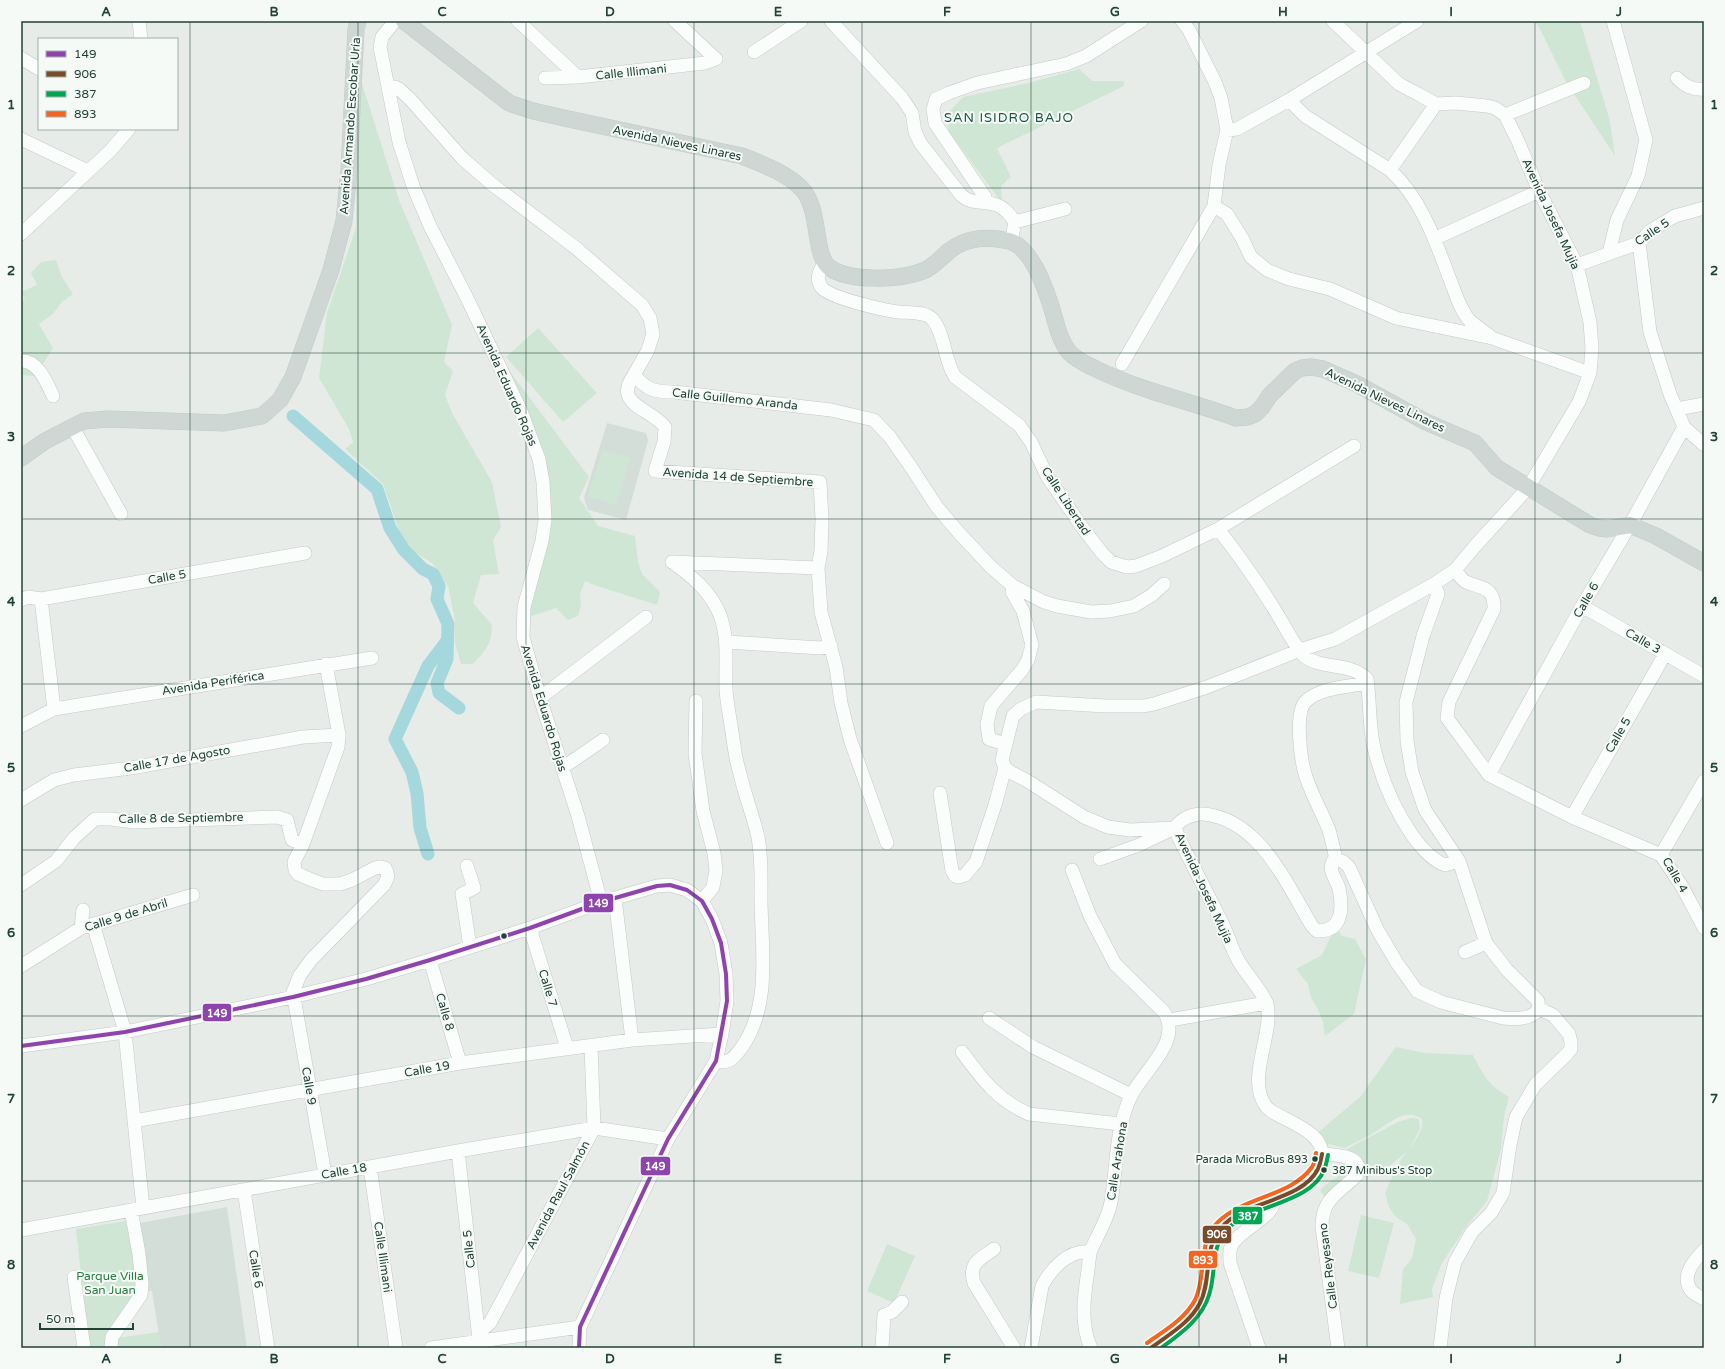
<svg xmlns="http://www.w3.org/2000/svg" width="1725" height="1369" font-family="'Varela Round',sans-serif">
  <style>
    .built { fill: #d4ded9 }
    .green { fill: #cfe6d4 }
    .lines { fill: none; stroke-linecap: round; stroke-linejoin: round }
    .canal { stroke: #a4d8dd; stroke-width: 13 }
    .minor-casing { stroke: #c4c9c6; stroke-width: 14 }
    .major-casing { stroke: #c1cbc8; stroke-width: 17 }
    .minor { stroke: #fbfcfc; stroke-width: 13 }
    .major { stroke: #ced7d4; stroke-width: 16 }
    .bus-1-casing { stroke: #f5faf7; stroke-width: 7 }
    .bus-2-casing { stroke: #f5faf7; stroke-width: 7 }
    .bus-3-casing { stroke: #f5faf7; stroke-width: 7 }
    .bus-4-casing { stroke: #f5faf7; stroke-width: 7 }
    .bus-1 { stroke: #8e44ad; stroke-width: 4 }
    .bus-2 { stroke: #7a4b2a; stroke-width: 4 }
    .bus-3 { stroke: #00a651; stroke-width: 4 }
    .bus-4 { stroke: #f26522; stroke-width: 4 }
    .grid { fill: none; stroke: #214238; stroke-width: 1; stroke-opacity: 0.55 }
    .bus-dot { fill: #214238; stroke: #f5faf7; stroke-width: 1.5 }
    .labels { text-anchor: middle; stroke-width: 4; stroke-linejoin: round; paint-order: stroke }
    .bus-label { font-size: 11px; fill: #214238; stroke: #f5faf7; text-anchor: end }
    .street-label { font-size: 12px; fill: #214238; stroke: #f5faf7 }
    .park-label { font-size: 12px; fill: #277d44; stroke: #f5faf7 }
    .neighbourhood-label { font-size: 13px; letter-spacing: 1px; fill: #1b5745; stroke: #f5faf7 }
    .line-badge { stroke: #f5faf7; stroke-width: 1.5 }
    .badge-label { font-size: 11px; text-anchor: middle; font-weight: bold; fill: #fff }
    .neatline { fill: none; stroke: #214238; stroke-width: 1.5 }
    .grid-label { font-size: 13px; text-anchor: middle; font-weight: bold; fill: #214238 }
  </style>
  <rect width="100%" height="100%" fill="#e7ece9"/>
  <path class="built" d="M607,423L646,433L648,441L626,520L588,510L584,498Z
    M227,1207L247,1348H161L152,1291H149L140,1223Z"/>
  <path class="green" d="M1534,21H1580L1610,121L1615,156L1566,82L1539,27Z
    M356,65L399,200L452,325L444,362L453,371L445,395L452,413L492,482L501,527L493,540L499,574L481,575L473,603L492,625C492,644 486,650 473,664H461L455,643V621L448,586L432,563L411,550L400,533L383,484L345,449L353,442L349,429L319,378L327,313L356,228Z
    M1079,69L1092,81H1124V86L997,148L1011,177L1001,186L1002,203L949,132L947,114L963,97L1024,84Z
    M56,260L62,277L73,294L61,303L53,314L39,324L53,348L35,376L21,375V303L25,299L21,292L37,285L31,273L41,262Z
    M538,328L597,393L563,422L506,357Z
    M481,333L589,477L579,498L598,526L635,536L638,562L642,574L660,592L657,605L594,585L585,581L580,594L581,605L578,616L568,620L556,608L526,618L538,564L542,481L512,404Z
    M603,450L630,458L616,505L588,496Z
    M1335,927L1342,936L1355,939L1366,959L1354,1014L1325,1036L1323,1022L1318,1009L1311,998L1308,984L1296,969L1322,955Z
    M1396,1047L1425,1053L1473,1055C1483,1075 1489,1086 1509,1097L1504,1116L1501,1149L1487,1201L1466,1227L1442,1263L1432,1289L1433,1297L1400,1304L1403,1269L1412,1258L1416,1239L1407,1224L1396,1217L1389,1207L1385,1194L1391,1179L1402,1158L1408,1151L1387,1168L1366,1178L1345,1150L1398,1122L1411,1118L1419,1119L1420,1129L1410,1149C1415,1141 1424,1129 1422,1119C1404,1105 1383,1129 1368,1136C1360,1141 1353,1143 1345,1148L1329,1144L1323,1149L1309,1140L1360,1097Z
    M1348,1170L1347,1173L1325,1198L1320,1190L1328,1183Z
    M1361,1215L1394,1223L1379,1278L1348,1271Z
    M126,1221L131,1233L140,1287L109,1348H89L76,1229Z
    M887,1244L915,1256L894,1303L867,1291Z
    M159,1332L161,1348H118L116,1338Z"/>
  <g class="lines">
    <path class="canal" d="M293,416L377,489L390,528L404,550L423,569L433,574L439,586L437,599L448,624L447,659L437,683L439,693L459,708
      M428,854L420,828L417,793L412,772L395,739L428,666L447,641"/>
    <g class="minor-casing">
      <path id="minor" d="M139,21L141,39
        M395,21L382,37L380,47L399,142L413,186L430,226L467,298L521,411L539,459L543,482L545,520L542,541L524,607L523,637L540,698L578,816L601,902
        M518,21L578,77
        M831,21L902,98L912,113L915,132L921,144L961,195C972,205 983,200 997,205C1005,208 1010,215 1015,222L1011,242
        M754,52L801,21
        M21,58L39,69
        M545,78L578,77L705,63L716,59L675,21
        M1677,78C1685,86 1692,90 1704,89
        M388,87H395L399,89L410,99L462,158L493,185L576,248L642,305L650,318L653,334L648,350L634,375C647,390 654,392 674,392L831,410L874,420L890,437L911,467L937,507L960,534L991,567L1013,586L1044,602L1057,606L1091,612L1110,611L1134,606L1152,595L1164,584
        M1289,100L1305,116L1390,170C1420,197 1435,239 1449,277C1455,291 1459,309 1470,321C1476,326 1483,331 1490,336
        M1505,115L1584,83
        M1227,130L1237,129L1289,100L1417,21
        M21,139L88,171
        M1390,170L1436,104
        M986,203L985,197L935,123L933,109L936,99L949,93L977,83L1066,64L1086,56L1141,21
        M1214,206L1227,214L1242,238L1251,257L1267,270L1289,279L1330,289L1396,318L1492,338L1590,373
        M1015,222L1065,209
        M21,234L110,151L129,129
        M1434,239L1539,191
        M1639,243L1650,332L1670,394L1684,427L1704,445
        M1609,253L1617,220L1638,176L1646,140L1613,21
        M825,263C819,271 815,279 822,288C831,298 883,310 898,312C908,313 926,311 933,320C945,334 944,360 955,377L1019,425L1031,442L1047,476L1082,527L1102,553L1111,562L1127,567L1136,566L1162,556L1218,529L1354,446
        M1577,265L1639,243L1650,231L1675,216L1704,208
        M21,361C38,360 47,383 53,396
        M1122,364L1214,206L1219,165L1227,130L1221,98L1215,82L1189,30L1182,21
        M634,375C612,405 651,408 665,427L664,442L655,471L820,482L822,519L821,551L818,568L821,612L836,667L841,703L850,739L887,843
        M1677,409L1704,404
        M72,426L121,514
        M1218,529C1238,554 1256,580 1273,607C1279,616 1298,652 1304,656C1322,670 1351,662 1367,679C1370,700 1369,722 1373,743C1380,776 1393,807 1412,835C1420,846 1431,860 1445,865L1459,861
        M672,562C692,576 711,592 720,615C729,640 725,664 726,690C727,704 730,718 732,732C734,744 735,758 739,770C744,793 753,815 758,837C762,859 761,876 761,897C761,946 772,1004 742,1047C734,1058 730,1064 716,1061
        M672,562L818,568
        M1455,570C1458,574 1462,580 1466,582C1481,588 1495,587 1494,609L1449,702L1447,718L1489,775L1572,817L1661,855
        M41,599L54,709
        M21,600L28,597L41,599L305,553
        M1582,606L1704,676
        M727,642L820,648L831,646
        M540,698L646,617
        M696,701L695,753L703,811L714,853L716,870L713,887L702,901
        M21,726L54,709L372,658
        M1005,744L989,739L987,724L991,706L1022,670L1028,660L1032,645L1023,611L1012,592L1013,586
        M562,768L603,740
        M1489,775L1582,606L1630,525L1684,427
        M940,793L952,871L955,876L958,877L965,875L976,862L995,805L1005,768
        M21,800L54,780L74,775L131,768L303,737L339,735
        M1572,817L1665,654
        M1175,828L1130,830L1108,827L1084,817L1026,780L1012,773L1005,768L1002,760L1013,716L1021,709L1036,702L1106,706H1144L1154,704L1207,687L1300,650L1335,639L1434,584
        M1661,855L1704,781
        M1661,855L1683,888L1704,928
        M1100,859L1139,845L1168,831
        M1336,860C1334,850 1332,840 1329,830C1322,813 1312,795 1306,777C1301,762 1294,712 1306,701C1321,687 1348,687 1367,683
        M467,866L474,888L462,894L470,947
        M1072,870L1090,916L1115,964L1164,1012C1183,1041 1143,1071 1131,1096C1115,1129 1117,1167 1111,1202C1108,1219 1098,1234 1091,1250C1089,1256 1089,1264 1088,1270C1084,1296 1080,1324 1091,1348
        M21,885L56,861L74,838L95,819H111L133,822L277,817L287,820L292,840L303,844
        M615,898L632,1040
        M93,924L125,1032L143,1208
        M81,928L83,910
        M530,928L567,1048
        M1465,952L1486,943
        M430,960L460,1063
        M21,966L81,928L193,895
        M989,1018L1033,1047L1131,1095
        M1170,1020L1266,1003
        M21,1046L125,1032L293,997L366,979L430,960L530,928L601,902L657,886L670,885L687,890L702,901L712,919L721,943L726,974L727,1001L722,1034L716,1061L668,1139L580,1327L579,1348
        M962,1052C982,1079 997,1100 1029,1114L1121,1124
        M134,1121L460,1063L632,1040L722,1034
        M458,1151L480,1348
        M1322,1154C1334,1155 1365,1155 1357,1175C1338,1194 1322,1198 1322,1227L1338,1348
        M370,1167L396,1348
        M325,1174L293,992L300,975L311,960L384,885C388,878 389,875 385,868L381,867L375,868L352,880L340,884H323L312,880L298,874L295,870L294,862L303,844L338,747L339,735L326,664
        M244,1190L268,1348
        M21,1230L458,1151L594,1128L668,1139
        M994,1249C979,1260 968,1263 974,1283L1014,1348
        M1704,1250C1696,1259 1682,1273 1689,1287C1691,1293 1699,1296 1704,1299
        M74,1277L84,1348
        M478,1330L484,1328L490,1323L594,1128L591,1045
        M111,1348L112,1337L141,1295L142,1284L139,1254L131,1210
        M431,1348L580,1327
        M882,1348L884,1315L892,1312L902,1302
        M1031,1348L1042,1286C1051,1269 1069,1249 1090,1252
        M1151,1348C1168,1335 1191,1322 1200,1302C1211,1279 1205,1246 1221,1227C1243,1201 1317,1196 1322,1158C1325,1131 1286,1122 1270,1110C1265,1107 1262,1100 1260,1094C1253,1066 1273,1030 1267,1004C1263,991 1243,971 1237,958C1231,947 1228,935 1223,925C1209,896 1193,867 1179,838L1175,828C1180,819 1193,813 1204,814C1260,820 1286,883 1312,926L1317,931C1343,932 1343,908 1339,888C1336,879 1328,871 1333,861C1340,858 1344,862 1349,867L1377,929L1397,963L1417,991L1441,1002L1503,1018C1515,1019 1531,1020 1539,1009L1538,1001L1507,970L1486,943L1459,861L1425,810L1412,772L1407,741L1406,702L1423,636L1438,594L1434,584L1455,570L1476,545L1528,488L1579,402L1590,373L1592,349L1590,322L1577,265L1539,191L1517,139L1505,115L1495,108L1487,106L1455,103L1436,104L1418,94L1399,84L1333,21
        M1259,1348L1230,1263C1230,1258 1229,1252 1231,1247C1237,1230 1278,1216 1273,1199
        M1440,1348L1446,1298L1455,1262L1472,1232L1491,1213L1503,1193L1510,1145L1516,1117L1535,1085L1567,1054L1571,1049V1042L1569,1034L1553,1015L1539,1009"/>
    </g>
    <g class="major-casing">
      <path id="major" d="M404,21L509,103L533,111L564,118L742,156C762,164 787,173 802,189C821,209 813,257 830,268C851,282 900,280 923,271C933,267 941,258 949,251C966,237 989,236 1009,241C1031,247 1045,287 1051,306C1056,321 1058,338 1069,352C1076,360 1086,364 1096,369C1141,391 1190,401 1236,418L1248,417L1255,414L1262,407L1270,395L1295,371L1302,368L1311,367L1323,369L1357,384L1426,422L1475,443L1497,468L1590,525L1599,528L1607,529L1630,525L1656,536L1704,563
        M21,458L45,441L84,421L108,419L224,423L262,416L280,400L293,377L331,270L344,221L349,170L356,29L358,21"/>
    </g>
    <use href="#minor" class="minor"/>
    <use href="#major" class="major"/>
    <g class="bus-1-casing">
      <path id="bus-1" d="M21,1046L125,1032L293,997L366,979L430,960L530,928L601,902L657,886L670,885L687,890L702,901L712,919L721,943L726,974L727,1001L716,1061L668,1139L580,1327L579,1348"/>
    </g>
    <g class="bus-2-casing">
      <path id="bus-2" d="M1151,1348C1168,1335 1190,1323 1200,1303C1212,1280 1203,1248 1221,1228C1244,1200 1301,1202 1318,1169C1320,1165 1321,1159 1322,1154"/>
    </g>
    <g class="bus-3-casing">
      <path id="bus-3" d="M1161,1348C1180,1334 1202,1319 1209,1295C1216,1275 1211,1248 1225,1231C1248,1205 1311,1204 1324,1170C1326,1166 1327,1160 1328,1155"/>
    </g>
    <g class="bus-4-casing">
      <path id="bus-4" d="M1147,1343C1164,1331 1185,1319 1195,1300C1207,1276 1197,1242 1218,1222C1243,1197 1292,1196 1312,1167C1315,1163 1315,1157 1316,1153"/>
    </g>
    <use href="#bus-1" class="bus-1"/>
    <use href="#bus-2" class="bus-2"/>
    <use href="#bus-3" class="bus-3"/>
    <use href="#bus-4" class="bus-4"/>
  </g>
  <path class="grid" d="M190,21V1348M358,21V1348M526,21V1348M694,21V1348M862,21V1348M1031,21V1348M1199,21V1348M1367,21V1348M1535,21V1348M21,188H1704M21,353H1704M21,519H1704M21,684H1704M21,850H1704M21,1016H1704M21,1181H1704"/>
  <g class="bus-dot">
    <circle cx="504" cy="936" r="3.5"/>
    <circle cx="1315" cy="1159" r="3.5"/>
    <circle cx="1324" cy="1170" r="3.5"/>
  </g>
  <g class="labels">
    <g class="bus-label">
      <text x="1308" y="1163">Parada MicroBus 893</text>
      <text x="1332" y="1174" text-anchor="start">387 Minibus's Stop</text>
    </g>
    <g class="street-label">
      <text transform="translate(631 72) rotate(-6)" y="4">Calle Illimani</text>
      <text transform="translate(350 126) rotate(-86)" y="4">Avenida Armando Escobar Uría</text>
      <text transform="translate(677 143) rotate(12)" y="4">Avenida Nieves Linares</text>
      <text transform="translate(1551 214) rotate(65)" y="4">Avenida Josefa Mujía</text>
      <text transform="translate(1652 232) rotate(-34)" y="4">Calle 5</text>
      <text transform="translate(507 385) rotate(66)" y="4">Avenida Eduardo Rojas</text>
      <text transform="translate(735 399) rotate(6)" y="4">Calle Guillemo Aranda</text>
      <text transform="translate(1385 400) rotate(26)" y="4">Avenida Nieves Linares</text>
      <text transform="translate(738 477) rotate(4)" y="4">Avenida 14 de Septiembre</text>
      <text transform="translate(1066 501) rotate(57)" y="4">Calle Libertad</text>
      <text transform="translate(167 577) rotate(-10)" y="4">Calle 5</text>
      <text transform="translate(1586 600) rotate(-60)" y="4">Calle 6</text>
      <text transform="translate(1643 641) rotate(30)" y="4">Calle 3</text>
      <text transform="translate(213 683) rotate(-9)" y="4">Avenida Periférica</text>
      <text transform="translate(544 708) rotate(73)" y="4">Avenida Eduardo Rojas</text>
      <text transform="translate(1618 735) rotate(-60)" y="4">Calle 5</text>
      <text transform="translate(177 759) rotate(-10)" y="4">Calle 17 de Agosto</text>
      <text transform="translate(181 818) rotate(-1)" y="4">Calle 8 de Septiembre</text>
      <text transform="translate(1675 875) rotate(60)" y="4">Calle 4</text>
      <text transform="translate(1204 888) rotate(65)" y="4">Avenida Josefa Mujía</text>
      <text transform="translate(126 915) rotate(-17)" y="4">Calle 9 de Abril</text>
      <text transform="translate(548 988) rotate(73)" y="4">Calle 7</text>
      <text transform="translate(445 1012) rotate(74)" y="4">Calle 8</text>
      <text transform="translate(427 1069) rotate(-10)" y="4">Calle 19</text>
      <text transform="translate(309 1086) rotate(80)" y="4">Calle 9</text>
      <text transform="translate(1117 1161) rotate(-81)" y="4">Calle Arahona</text>
      <text transform="translate(344 1171) rotate(-10)" y="4">Calle 18</text>
      <text transform="translate(558 1195) rotate(-62)" y="4">Avenida Raul Salmón</text>
      <text transform="translate(469 1249) rotate(-96)" y="4">Calle 5</text>
      <text transform="translate(383 1257) rotate(82)" y="4">Calle Illimani</text>
      <text transform="translate(1328 1266) rotate(-97)" y="4">Calle Reyesano</text>
      <text transform="translate(256 1269) rotate(81)" y="4">Calle 6</text>
    </g>
    <g class="park-label">
      <text x="110" y="1280">Parque Villa<tspan x="110" dy="14">San Juan</tspan></text>
    </g>
    <g class="neighbourhood-label">
      <text x="1009" y="122">SAN ISIDRO BAJO</text>
    </g>
  </g>
  <g class="line-badge">
    <rect x="583" y="893" width="31" height="20" rx="4" fill="#8e44ad"/>
    <rect x="202" y="1003" width="30" height="19" rx="4" fill="#8e44ad"/>
    <rect x="640" y="1156" width="31" height="20" rx="4" fill="#8e44ad"/>
    <rect x="1232" y="1206" width="31" height="19" rx="4" fill="#00a651"/>
    <rect x="1202" y="1225" width="30" height="19" rx="4" fill="#7a4b2a"/>
    <rect x="1188" y="1250" width="30" height="19" rx="4" fill="#f26522"/>
  </g>
  <g class="badge-label">
    <text x="598" y="907">149</text>
    <text x="217" y="1017">149</text>
    <text x="655" y="1170">149</text>
    <text x="1248" y="1220">387</text>
    <text x="1217" y="1238">906</text>
    <text x="1203" y="1264">893</text>
  </g>
  <rect width="1725" height="1369" fill="none" stroke="#f5faf7" stroke-width="44"/>
  <rect x="38" y="38" width="140" height="92" fill="#f5faf7" stroke="#a0b0ab"/>
  <rect x="46" y="51" width="20" height="6" fill="#8e44ad" stroke="#a0b0ab"/>
  <text x="74" y="58" font-size="12" fill="#214238">149</text>
  <rect x="46" y="71" width="20" height="6" fill="#7a4b2a" stroke="#a0b0ab"/>
  <text x="74" y="78" font-size="12" fill="#214238">906</text>
  <rect x="46" y="91" width="20" height="6" fill="#00a651" stroke="#a0b0ab"/>
  <text x="74" y="98" font-size="12" fill="#214238">387</text>
  <rect x="46" y="111" width="20" height="6" fill="#f26522" stroke="#a0b0ab"/>
  <text x="74" y="118" font-size="12" fill="#214238">893</text>
  <path d="M40 1323v6h93v-6" fill="none" stroke="#214238" stroke-width="2"/>
  <text x="46" y="1323" font-size="12" fill="#214238" stroke="#f5faf7" stroke-width="3" paint-order="stroke">50 m</text>
  <rect x="22" y="22" width="1681" height="1325" class="neatline"/>
  <g class="grid-label">
    <text x="106" y="16">A</text>
    <text x="274" y="16">B</text>
    <text x="442" y="16">C</text>
    <text x="610" y="16">D</text>
    <text x="778" y="16">E</text>
    <text x="947" y="16">F</text>
    <text x="1115" y="16">G</text>
    <text x="1283" y="16">H</text>
    <text x="1451" y="16">I</text>
    <text x="1619" y="16">J</text>
    <text x="11" y="109">1</text>
    <text x="1714" y="109">1</text>
    <text x="11" y="275">2</text>
    <text x="1714" y="275">2</text>
    <text x="11" y="441">3</text>
    <text x="1714" y="441">3</text>
    <text x="11" y="606">4</text>
    <text x="1714" y="606">4</text>
    <text x="11" y="772">5</text>
    <text x="1714" y="772">5</text>
    <text x="11" y="937">6</text>
    <text x="1714" y="937">6</text>
    <text x="11" y="1103">7</text>
    <text x="1714" y="1103">7</text>
    <text x="11" y="1269">8</text>
    <text x="1714" y="1269">8</text>
    <text x="106" y="1363">A</text>
    <text x="274" y="1363">B</text>
    <text x="442" y="1363">C</text>
    <text x="610" y="1363">D</text>
    <text x="778" y="1363">E</text>
    <text x="947" y="1363">F</text>
    <text x="1115" y="1363">G</text>
    <text x="1283" y="1363">H</text>
    <text x="1451" y="1363">I</text>
    <text x="1619" y="1363">J</text>
  </g>
</svg>
